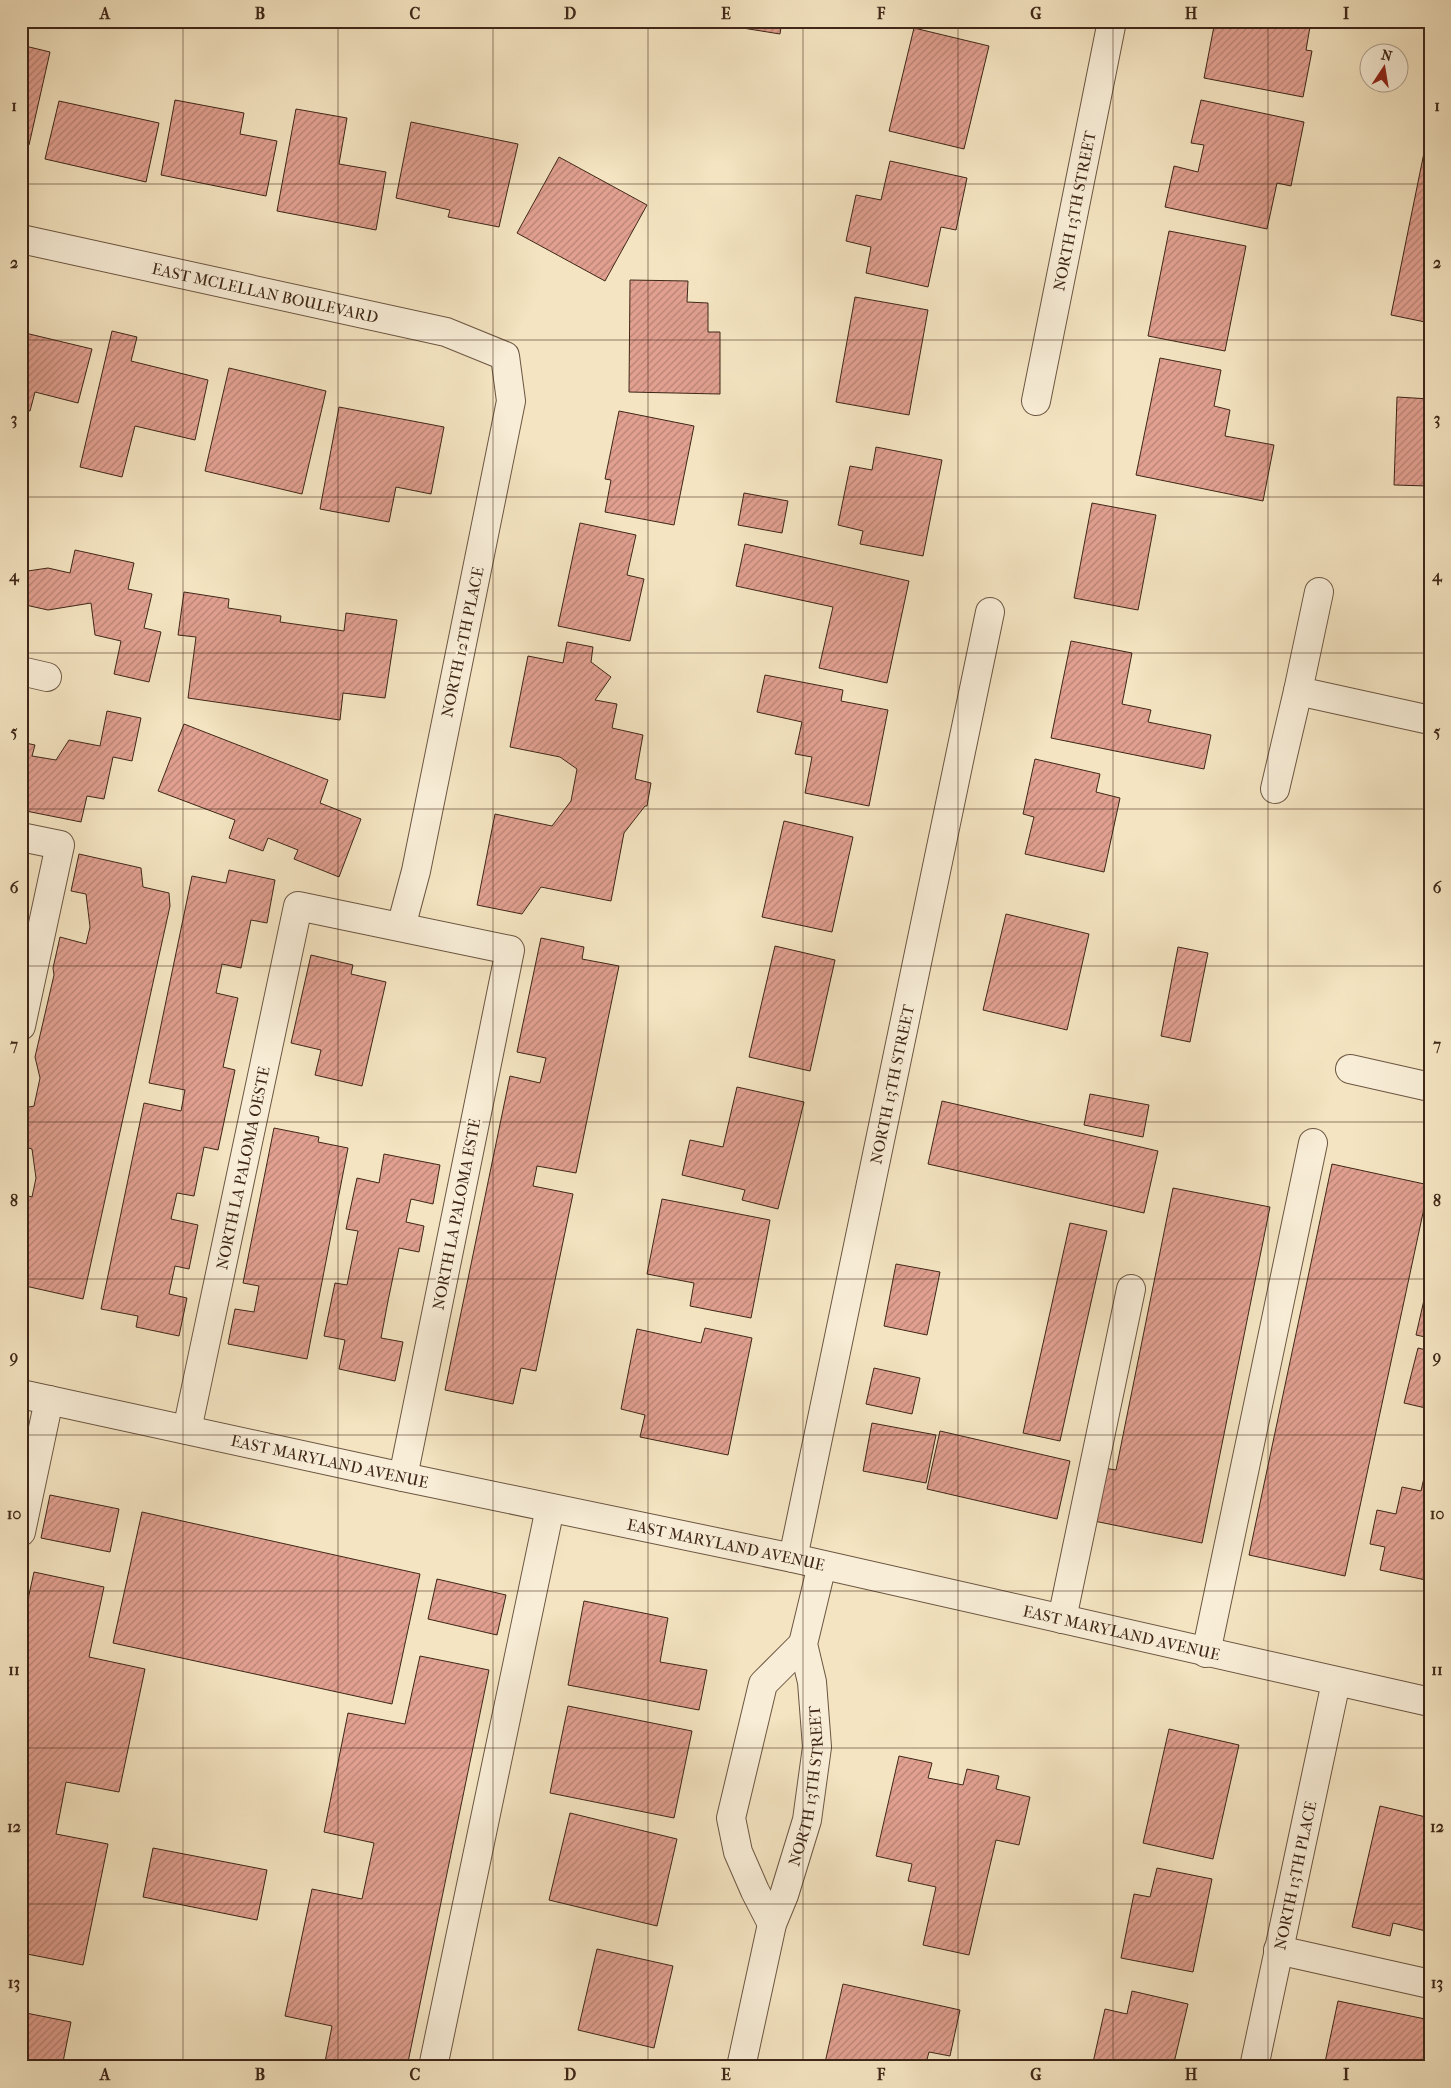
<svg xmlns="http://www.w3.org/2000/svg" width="1451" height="2088" font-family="'IM FELL French Canon',serif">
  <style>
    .building { fill: url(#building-hatch); stroke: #3f2718 }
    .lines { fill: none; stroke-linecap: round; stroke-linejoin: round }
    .minor-casing { stroke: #6c5642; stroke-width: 30 }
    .minor { stroke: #f8edd7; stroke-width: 28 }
    .grid { fill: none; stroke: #3f2718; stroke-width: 1; stroke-opacity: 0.55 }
    .labels { text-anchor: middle; stroke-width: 4.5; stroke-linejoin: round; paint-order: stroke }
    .street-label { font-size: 16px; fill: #3f2718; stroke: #f8edd7 }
    .neatline { fill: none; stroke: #3f2718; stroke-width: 2 }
    .grid-label { font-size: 16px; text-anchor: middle; font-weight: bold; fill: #3f2718 }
  </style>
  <defs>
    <pattern id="building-hatch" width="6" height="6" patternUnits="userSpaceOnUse" patternTransform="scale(1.25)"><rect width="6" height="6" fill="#e1a090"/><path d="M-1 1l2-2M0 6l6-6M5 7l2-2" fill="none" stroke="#b88275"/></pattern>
  </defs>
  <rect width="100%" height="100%" fill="#f4e4c1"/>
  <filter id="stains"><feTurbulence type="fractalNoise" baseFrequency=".004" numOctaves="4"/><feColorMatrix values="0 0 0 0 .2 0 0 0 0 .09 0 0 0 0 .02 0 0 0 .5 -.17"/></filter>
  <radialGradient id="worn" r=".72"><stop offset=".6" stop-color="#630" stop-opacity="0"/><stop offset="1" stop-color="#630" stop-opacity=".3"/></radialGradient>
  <path class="building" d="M699,21H782L780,34Z
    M991,21H1018L1017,26Z
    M1215,21H1311L1306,50L1312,51L1303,97L1204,78Z
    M914,28L989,46L964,149L889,131Z
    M21,45L50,52L29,145L21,143Z
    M175,100L244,113L240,134L277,141L266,196L161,175Z
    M1201,100L1304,122L1291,186L1277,183L1267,229L1165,207L1174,166L1198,172L1204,145L1191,143Z
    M59,101L159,123L146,182L45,159Z
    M296,109L347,118L339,164L386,172L376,230L277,211Z
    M411,122L518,144L499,227L448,217L450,210L396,198Z
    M1427,138H1430V323L1391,315Z
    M559,157L647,205L605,281L517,233Z
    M890,161L967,178L956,230L941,227L928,287L866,273L871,247L846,241L856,195L881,200Z
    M1169,231L1246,246L1225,351L1148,336Z
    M630,280L688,281L687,302L708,303V332H720V394L629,392Z
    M855,297L928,310L909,415L836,402Z
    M112,331L137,337L131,361L208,380L195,440L135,426L122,477L80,467Z
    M21,332L92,349L78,403L35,392L30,411L21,409Z
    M1160,358L1221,370L1214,406L1230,410L1225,436L1274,445L1263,501L1136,475Z
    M229,368L326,391L302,494L205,471Z
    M1397,397L1430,399V470L1428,486L1394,485Z
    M339,407L444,427L431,494L396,487L389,522L320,509Z
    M619,411L694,426L674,525L605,512L611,480L605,479Z
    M876,447L942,460L923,556L860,544L863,531L838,525L850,466L872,470Z
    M744,493L788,501L782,533L738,525Z
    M1092,503L1156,515L1138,610L1074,598Z
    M580,523L636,535L627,575L644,579L630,641L558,626Z
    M745,544L909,581L887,683L819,668L833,607L736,586Z
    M75,550L134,563L128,589L152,594L144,628L161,632L149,682L114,674L121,641L95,635L91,603L48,610L21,604V572L48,568L70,573Z
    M184,592L229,599L228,608L281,616L280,622L344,631L346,613L397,620L385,698L343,693L340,720L188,698L196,637L178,635Z
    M1071,641L1132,653L1122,704L1151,710L1148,722L1211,735L1204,769L1051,738Z
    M567,642L593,647L591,662L611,677L595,700L617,704L612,728L643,735L635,779L651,783L647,806H645L624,833L611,901L541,887L522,914L477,905L495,814L552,826L571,801L577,769L560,757L510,747L528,656L563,663Z
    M765,675L843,690L841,701L888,710L869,806L805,793L812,757L795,754L802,722L757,712Z
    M107,711L141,718L132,761L113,757L104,799L87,796L81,822L21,810L23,788L21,787V742L35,745L32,756L56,760L69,740L100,746Z
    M184,724L328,780L320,803L361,819L339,877L294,859L298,850L268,838L263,851L229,838L235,820L158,791Z
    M1035,759L1100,774L1096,792L1120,798L1104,872L1025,854L1034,817L1023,814Z
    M784,821L853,837L832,932L762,917Z
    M79,854L141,868L143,887L169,893L170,906L83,1299L21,1285V1194L32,1197L36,1178L32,1149L21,1146V1122L24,1108L34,1106L40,1078L35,1057L54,975L53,968L60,937L86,944L90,927L86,894L71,891Z
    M229,870L275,880L267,923L251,920L241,968L222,964L216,993L238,998L223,1067L235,1070L218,1150L204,1147L194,1196L177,1193L171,1219L198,1225L189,1269L175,1266L169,1294L187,1298L179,1336L136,1327L138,1316L101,1309L144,1103L181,1111L185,1090L149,1083L192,876L226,883Z
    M1006,914L1089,934L1067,1030L983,1010Z
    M541,938L584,947L582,959L619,966L576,1173L537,1166L533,1186L573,1194L536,1371L521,1368L513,1404L445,1390L510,1076L540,1083L546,1058L517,1052Z
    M775,946L835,960L810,1071L749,1057Z
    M1178,947L1208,953L1190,1042L1161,1036Z
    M311,955L353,965L351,974L386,982L362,1086L315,1075L321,1050L291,1043Z
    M737,1087L804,1102L778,1209L742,1200L745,1190L682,1175L690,1140L723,1147Z
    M1090,1094L1149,1105L1143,1137L1084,1125Z
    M942,1101L1158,1151L1144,1213L928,1164Z
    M274,1128L319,1137L318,1142L348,1148L307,1359L228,1344L235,1309L254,1312L259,1286L243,1283Z
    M384,1154L440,1165L433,1204L411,1199L406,1222L424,1226L419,1252L399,1248L388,1301L381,1338L403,1342L395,1381L339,1369L345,1340L324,1336L335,1283L347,1285L358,1231L346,1229L357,1178L379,1183Z
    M1332,1164L1429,1185L1345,1576L1249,1555Z
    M1173,1188L1270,1207L1202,1543L1094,1521L1104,1468L1116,1470Z
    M662,1199L770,1220L751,1318L690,1306L694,1283L647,1274Z
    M1070,1223L1107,1231L1060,1441L1023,1433Z
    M896,1264L940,1272L927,1335L884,1326Z
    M1429,1278H1430V1338L1416,1335Z
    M705,1328L752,1338L728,1455L640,1437L645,1415L621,1409L637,1329L701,1343Z
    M1418,1348L1430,1351V1409L1404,1403Z
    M874,1368L920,1378L912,1414L866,1404Z
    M872,1423L936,1435L926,1483L863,1471Z
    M940,1431L1070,1461L1057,1519L927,1489Z
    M1430,1451V1581L1380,1570L1385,1547L1370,1544L1377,1510L1396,1514L1402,1487L1421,1491Z
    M50,1495L119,1509L110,1552L41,1538Z
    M142,1512L420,1574L392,1704L113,1643Z
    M34,1572L104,1587L89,1657L145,1669L119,1792L66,1782L56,1834L108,1844L83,1965L27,1954L21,1981V1631Z
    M437,1579L506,1595L497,1635L428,1619Z
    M584,1601L668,1618L660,1662L707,1670L699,1710L568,1685Z
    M420,1656L489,1670L407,2067H324L332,2026L285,2016L312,1889L362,1899L374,1843L324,1832L348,1713L405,1724Z
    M568,1706L692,1731L674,1818L550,1793Z
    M1169,1729L1239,1745L1213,1859L1143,1843Z
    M899,1756L932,1763L928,1778L963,1785L967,1769L999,1776L996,1789L1030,1797L1019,1845L996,1840L969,1955L923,1945L936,1887L908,1881L912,1864L876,1856Z
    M1380,1806L1430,1818V1932L1393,1923L1390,1936L1352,1927Z
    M570,1813L677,1839L657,1926L549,1900Z
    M153,1848L267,1870L257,1920L143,1897Z
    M1157,1868L1212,1879L1193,1972L1121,1958L1134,1894L1150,1897Z
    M597,1949L673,1966L654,2048L578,2030Z
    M843,1984L960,2010L950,2056L929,2052L925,2067H824Z
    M1132,1991L1188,2004L1173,2067H1092L1105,2009L1127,2014Z
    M1338,2001L1430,2020V2067H1324Z
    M21,2012L71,2022L62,2067H21Z"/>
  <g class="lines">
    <g class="minor-casing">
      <g id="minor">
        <path id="s1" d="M21,239L446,332L505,356L511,401L416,871L401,927"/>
        <path id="s2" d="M1036,401L1112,21"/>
        <path d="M1319,592L1298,691L1430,720"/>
        <path d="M21,671L47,677"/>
        <path d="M1275,789L1298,691"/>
        <path d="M21,837L60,845L21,1026"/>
        <path d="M1350,1069L1430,1087"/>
        <path id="s3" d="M21,1394L403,1477L793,1558L1430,1702"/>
        <path id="s4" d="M187,1430L298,906L510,950L403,1477"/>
        <path d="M21,1532L49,1400"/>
        <path id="s5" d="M793,1558L990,612"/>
        <path d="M1062,1619L1131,1289"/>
        <path d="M1206,1653L1313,1143"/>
        <path d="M772,1924L755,1891L738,1852L731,1818L763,1684L803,1644"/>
        <path d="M1278,1950L1430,1984"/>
        <path d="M433,2067L550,1508"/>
        <path id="s6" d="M741,2067L772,1924L784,1895L807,1820L817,1747L812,1682L803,1644L822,1565"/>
        <path id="s7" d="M1254,2067L1336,1682"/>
      </g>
    </g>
    <use href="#minor" class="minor"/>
  </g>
  <path class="grid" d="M183,21V2067M338,21V2067M493,21V2067M648,21V2067M803,21V2067M958,21V2067M1113,21V2067M1268,21V2067M21,184H1430M21,340H1430M21,497H1430M21,653H1430M21,809H1430M21,966H1430M21,1122H1430M21,1279H1430M21,1435H1430M21,1591H1430M21,1748H1430M21,1904H1430"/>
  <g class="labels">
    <g class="street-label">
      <text dy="6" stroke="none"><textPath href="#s2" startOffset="194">NORTH 13TH STREET</textPath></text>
      <text dy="6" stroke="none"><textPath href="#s1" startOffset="250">EAST MCLELLAN BOULEVARD</textPath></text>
      <text transform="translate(462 642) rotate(-78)" y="6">NORTH 12TH PLACE</text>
      <text dy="6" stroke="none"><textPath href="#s5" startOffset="484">NORTH 13TH STREET</textPath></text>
      <text dy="6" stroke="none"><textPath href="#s4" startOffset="268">NORTH LA PALOMA OESTE</textPath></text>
      <text transform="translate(456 1214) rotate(-79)" y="6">NORTH LA PALOMA ESTE</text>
      <text dy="6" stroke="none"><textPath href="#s3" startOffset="316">EAST MARYLAND AVENUE</textPath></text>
      <text dy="6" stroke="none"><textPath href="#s3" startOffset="721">EAST MARYLAND AVENUE</textPath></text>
      <text dy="6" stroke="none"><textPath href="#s3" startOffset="1126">EAST MARYLAND AVENUE</textPath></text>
      <text dy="6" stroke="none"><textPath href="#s6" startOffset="290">NORTH 13TH STREET</textPath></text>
      <text dy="6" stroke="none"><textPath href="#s7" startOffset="196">NORTH 13TH PLACE</textPath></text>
    </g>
  </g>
  <rect width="1451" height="2088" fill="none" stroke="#f4e4c1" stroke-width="55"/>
  <g transform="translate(1384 68) rotate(12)"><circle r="24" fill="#f8edd7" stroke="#ae9e8b"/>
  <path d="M0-4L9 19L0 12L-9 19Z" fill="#8f2418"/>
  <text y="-8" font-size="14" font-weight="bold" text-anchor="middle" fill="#3f2718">N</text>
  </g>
  <rect x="28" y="28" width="1396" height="2032" class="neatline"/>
  <g class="grid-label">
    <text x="105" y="19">A</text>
    <text x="260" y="19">B</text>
    <text x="415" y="19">C</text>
    <text x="570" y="19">D</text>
    <text x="726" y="19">E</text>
    <text x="881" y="19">F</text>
    <text x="1036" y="19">G</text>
    <text x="1191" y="19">H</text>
    <text x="1346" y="19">I</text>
    <text x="14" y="111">1</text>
    <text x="1437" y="111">1</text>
    <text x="14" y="268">2</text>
    <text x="1437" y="268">2</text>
    <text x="14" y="424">3</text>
    <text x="1437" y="424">3</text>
    <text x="14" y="581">4</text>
    <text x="1437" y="581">4</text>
    <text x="14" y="737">5</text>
    <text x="1437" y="737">5</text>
    <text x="14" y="893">6</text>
    <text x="1437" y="893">6</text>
    <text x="14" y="1050">7</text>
    <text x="1437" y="1050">7</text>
    <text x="14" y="1206">8</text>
    <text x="1437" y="1206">8</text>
    <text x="14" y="1362">9</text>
    <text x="1437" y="1362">9</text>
    <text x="14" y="1519">10</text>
    <text x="1437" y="1519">10</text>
    <text x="14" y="1675">11</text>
    <text x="1437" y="1675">11</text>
    <text x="14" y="1832">12</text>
    <text x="1437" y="1832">12</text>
    <text x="14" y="1988">13</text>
    <text x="1437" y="1988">13</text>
    <text x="105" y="2080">A</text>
    <text x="260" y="2080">B</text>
    <text x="415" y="2080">C</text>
    <text x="570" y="2080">D</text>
    <text x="726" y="2080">E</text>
    <text x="881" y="2080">F</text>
    <text x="1036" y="2080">G</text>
    <text x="1191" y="2080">H</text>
    <text x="1346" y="2080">I</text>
  </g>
  <rect width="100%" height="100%" filter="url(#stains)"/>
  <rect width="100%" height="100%" fill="url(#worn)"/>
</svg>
